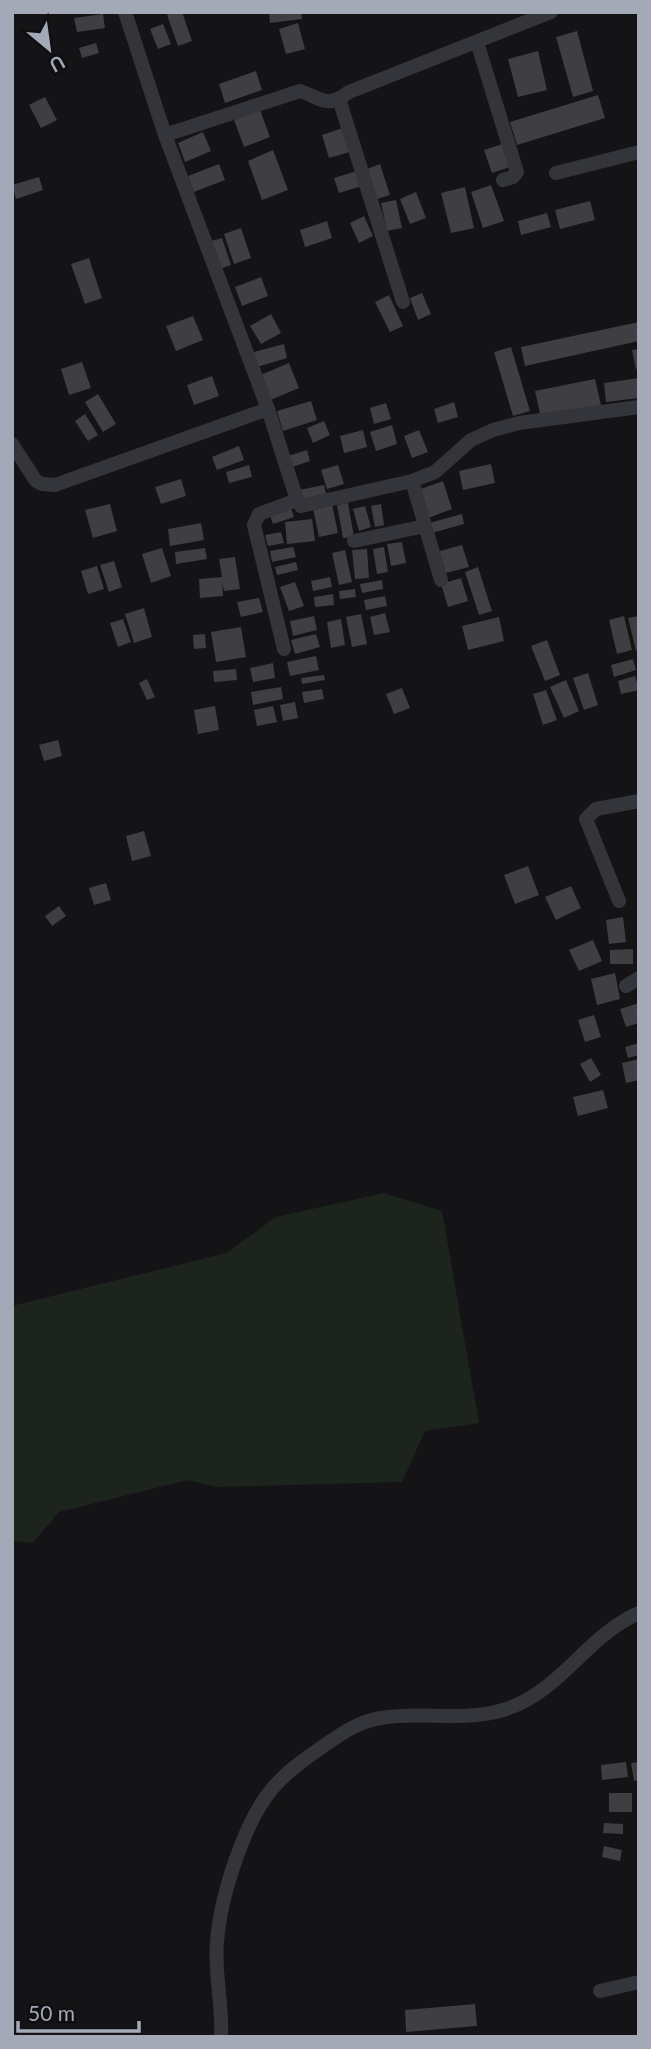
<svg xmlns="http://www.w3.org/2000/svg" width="651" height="2049" font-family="Lato,sans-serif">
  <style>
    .green { fill: #1c241d }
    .building { fill: #3e3e43 }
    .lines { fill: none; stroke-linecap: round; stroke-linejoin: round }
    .street { stroke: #34353b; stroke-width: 14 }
  </style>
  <rect width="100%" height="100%" fill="#141416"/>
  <path class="green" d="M384,1193L442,1211L479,1423L425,1431L402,1482L217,1487L187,1480L59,1512L33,1543L12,1541V1306L226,1253L276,1217Z"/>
  <path class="building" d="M175,12H182L192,41L178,46L167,15Z
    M269,12H301L302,19L270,23Z
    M103,14L105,28L77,32L74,18Z
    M298,23L305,49L286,54L279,29Z
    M163,24L171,44L158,49L150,29Z
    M577,31L593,91L573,97L556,37Z
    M96,43L99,53L82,58L79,48Z
    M538,51L547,90L518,97L508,59Z
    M256,71L262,90L225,103L219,84Z
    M598,95L605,118L517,145L510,122Z
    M45,97L57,120L41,128L29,105Z
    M260,110L270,137L244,147L234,120Z
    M343,128L350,152L329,158L322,135Z
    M203,132L211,151L185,162L178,143Z
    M502,144L510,167L492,173L484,150Z
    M273,150L288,190L262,200L248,161Z
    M219,164L225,180L194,192L188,176Z
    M380,164L390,195L377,199L367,169Z
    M357,171L362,186L339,193L334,178Z
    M39,177L43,190L16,199L12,185Z
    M491,185L504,221L483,228L471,192Z
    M465,187L474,228L451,233L441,193Z
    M416,192L426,218L410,224L400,199Z
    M396,200L402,228L387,231L381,203Z
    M590,201L595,220L560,229L555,210Z
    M547,213L551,227L521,235L518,221Z
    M364,216L373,236L359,243L350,223Z
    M327,221L332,238L305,247L300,230Z
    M241,228L251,258L234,264L224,234Z
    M222,238L231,265L220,269L211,241Z
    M89,258L102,298L85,304L71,264Z
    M261,277L268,296L242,306L235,287Z
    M422,293L431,314L418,320L410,298Z
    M389,295L403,326L390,332L375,302Z
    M271,314L281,333L261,344L250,326Z
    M193,316L203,340L176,351L166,326Z
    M639,322V341L525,366L521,347Z
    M284,344L287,358L257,367L254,352Z
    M511,347L530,411L513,416L494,352Z
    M639,349V368L636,369L632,350Z
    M82,362L91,388L69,395L61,369Z
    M289,363L299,388L268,401L258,376Z
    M212,376L219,396L194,405L187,385Z
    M639,378V398L606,402L604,383Z
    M595,379L601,405L541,418L535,391Z
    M98,394L116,424L103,432L85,402Z
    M311,401L317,420L283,431L277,411Z
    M454,402L458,417L438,423L434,409Z
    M386,403L391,419L374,424L370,408Z
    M85,414L98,435L88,441L75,421Z
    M324,421L330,435L313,443L307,428Z
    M392,425L397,444L376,451L370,432Z
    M363,430L367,447L344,453L340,436Z
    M419,430L428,452L412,458L404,436Z
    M239,446L244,460L217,470L212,457Z
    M307,450L310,461L292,467L288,456Z
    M491,464L495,483L463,490L459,471Z
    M249,465L252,477L229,483L226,472Z
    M338,465L344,484L327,489L321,470Z
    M181,479L186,496L161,504L155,487Z
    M443,481L452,509L428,518L418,490Z
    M324,485L326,494L301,499L299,490Z
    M348,503L354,537L343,538L337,505Z
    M110,504L117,531L93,538L85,510Z
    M332,504L338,533L319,537L313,508Z
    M381,504L384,525L375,527L371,506Z
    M365,506L371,527L359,531L353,509Z
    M291,508L294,517L273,524L270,515Z
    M462,514L464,524L432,533L429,523Z
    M312,519L315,541L287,544L285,522Z
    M201,523L204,540L170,546L168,529Z
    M281,532L284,543L268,546L265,535Z
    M402,542L406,563L391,566L387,544Z
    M462,545L469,567L442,574L436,552Z
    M293,547L296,557L272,562L270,551Z
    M384,547L388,572L377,574L373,549Z
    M162,548L171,576L151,583L142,554Z
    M205,548L207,559L176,564L175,552Z
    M367,549L369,578L355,579L352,550Z
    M345,550L352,582L339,585L332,553Z
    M235,557L240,589L224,591L222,582L223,596L200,598L199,579L222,577L219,559Z
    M114,561L122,587L109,592L100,565Z
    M296,562L298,570L277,575L275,567Z
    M97,566L104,589L88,594L81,571Z
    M478,567L492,611L479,615L465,572Z
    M330,577L332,587L313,591L311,581Z
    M461,578L468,601L448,607L441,584Z
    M382,580L383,589L362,593L360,584Z
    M295,582L304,606L289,611L280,587Z
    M355,589L356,597L340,599L339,591Z
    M333,594L334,605L315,607L314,597Z
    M385,596L387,606L366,610L364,600Z
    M259,598L263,612L241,617L237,602Z
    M144,608L152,637L134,643L125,614Z
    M385,613L390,632L374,635L370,617Z
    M361,614L367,644L352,647L346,617Z
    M314,616L317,630L293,636L290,621Z
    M624,616L632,650L617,654L609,620Z
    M639,616V650L636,651L628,618Z
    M499,617L504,641L468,650L462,626Z
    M123,619L131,642L118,647L110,623Z
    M341,619L345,645L331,648L327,622Z
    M241,627L246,657L216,662L211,632Z
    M205,634L206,648L194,649L193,635Z
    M316,634L320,647L295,654L291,640Z
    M547,640L560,675L545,681L531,646Z
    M316,656L319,670L290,676L287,662Z
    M633,659L636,670L614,677L611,665Z
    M273,663L275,678L253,682L250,668Z
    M236,669L237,680L214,682L213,671Z
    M588,673L598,705L584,710L573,678Z
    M324,675L325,680L302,684L301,678Z
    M635,676L639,690L621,694L618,681Z
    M147,679L155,697L147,700L139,683Z
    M566,680L579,711L564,718L550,687Z
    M281,687L283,699L253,705L251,692Z
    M402,688L410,708L394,714L386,694Z
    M322,689L324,699L304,703L302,692Z
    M546,690L557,720L543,725L533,694Z
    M295,702L298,718L283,721L280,705Z
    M215,706L219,730L198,734L194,710Z
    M273,706L277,722L257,726L254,710Z
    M58,740L62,756L44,761L39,745Z
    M144,831L151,856L132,861L126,836Z
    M528,866L539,895L515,904L504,875Z
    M106,883L111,900L94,905L89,888Z
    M571,886L581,908L556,920L545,897Z
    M59,906L66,916L52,926L45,916Z
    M623,917L626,942L609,944L606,920Z
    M593,940L602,961L579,971L569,950Z
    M633,949V964H610V950Z
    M615,973L620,999L597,1005L591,979Z
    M639,1003V1023L626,1027L620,1009Z
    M594,1015L601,1037L585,1042L578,1020Z
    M639,1043V1055L628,1058L625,1047Z
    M591,1058L601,1075L590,1082L580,1064Z
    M639,1059V1080L626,1083L622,1063Z
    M603,1090L608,1108L578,1116L573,1097Z
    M626,1762L628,1777L602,1780L601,1765Z
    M639,1762V1780L634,1781L631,1763Z
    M609,1793H632V1812H609Z
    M604,1823L623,1824V1834L603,1833Z
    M604,1846L622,1850L620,1861L602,1857Z
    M475,2004L477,2026L406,2032L405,2010Z"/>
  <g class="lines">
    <path class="street" d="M125,12L165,135L268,409L297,500L301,506L412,481L435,472L471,440L493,430L519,423L639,407
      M477,42L517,172L513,177L503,180
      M339,99L403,302
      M165,135L300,91C323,99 326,109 349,92L551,12
      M556,173L639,152
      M12,444L36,481L42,484L55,485L268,409
      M412,481L441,580
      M354,541L425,526
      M284,649L254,525L259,514L297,500
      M619,901L586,819L596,809L639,801
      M626,986L639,978
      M600,1991L639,1982
      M221,2037C223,2005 214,1973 217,1942C220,1898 244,1822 272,1789C286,1772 306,1758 325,1745C342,1733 360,1721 381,1718C421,1711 464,1722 503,1710C559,1694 586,1636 639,1613"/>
  </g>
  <rect width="651" height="2049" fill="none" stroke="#a4a9b7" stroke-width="28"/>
  <g transform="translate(49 49) rotate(151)" stroke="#0f0f11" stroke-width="5" paint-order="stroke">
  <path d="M0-5L12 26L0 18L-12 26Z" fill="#a4a9b7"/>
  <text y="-10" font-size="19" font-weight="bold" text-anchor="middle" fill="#a4a9b7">U</text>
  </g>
  <path d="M18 2021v10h121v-10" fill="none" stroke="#a4a9b7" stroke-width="3.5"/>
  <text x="28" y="2021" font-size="21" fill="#a4a9b7" stroke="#0f0f11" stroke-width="5" paint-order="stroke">50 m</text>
</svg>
